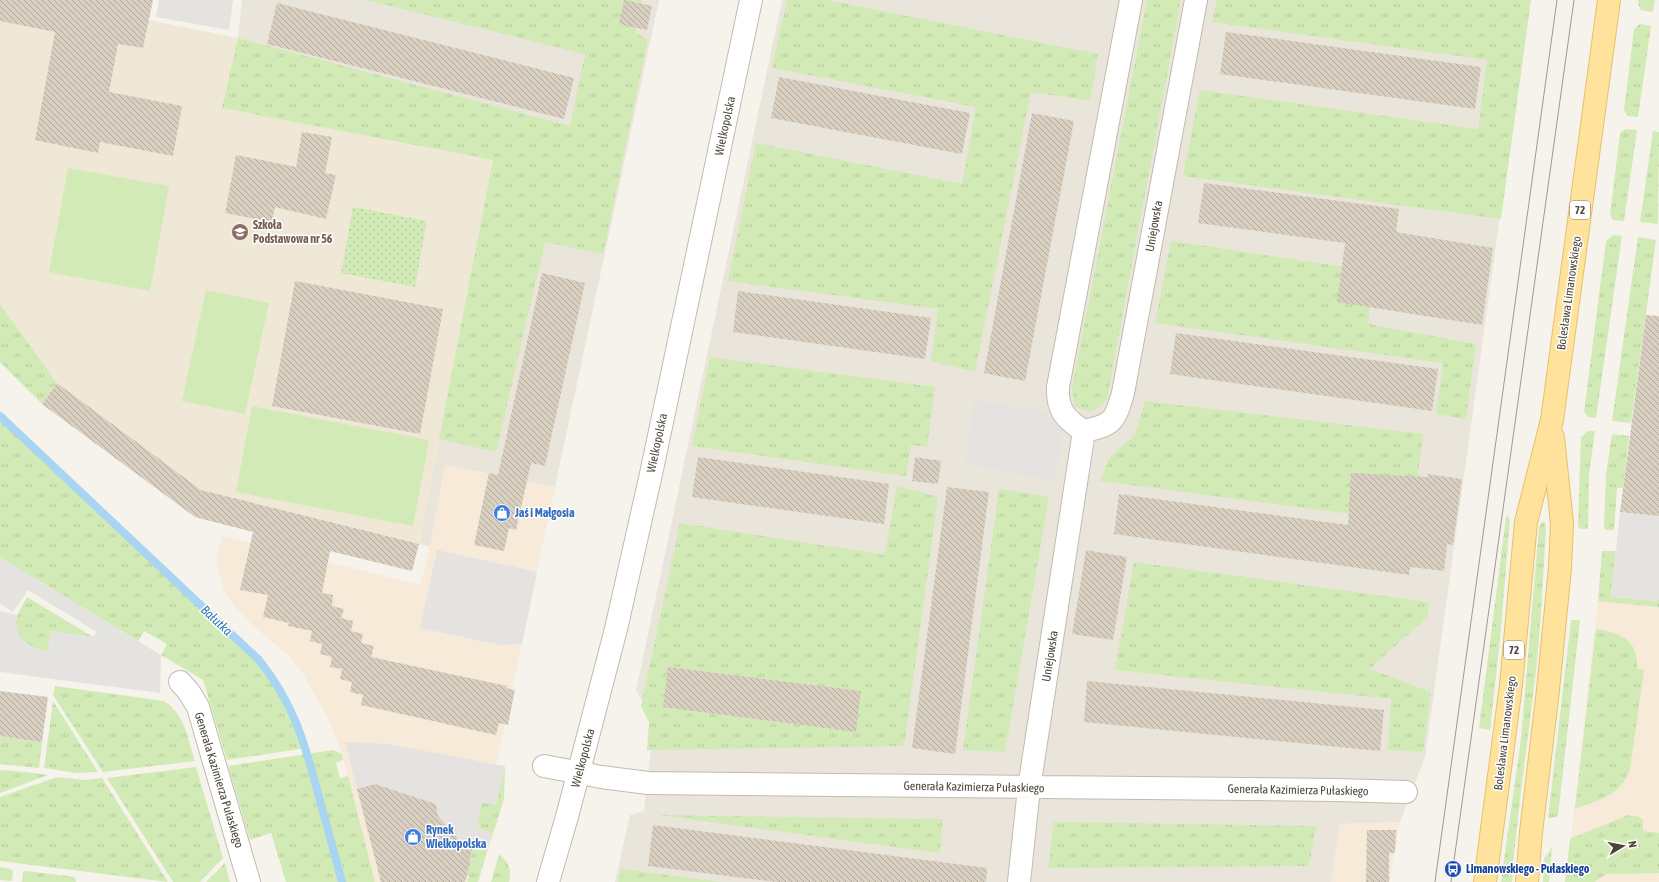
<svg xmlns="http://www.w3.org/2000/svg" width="1659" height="882" font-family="'Asap Condensed',sans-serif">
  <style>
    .residential { fill: #eae5da }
    .commercial { fill: #f7ead8 }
    .education { fill: #efe8d6 }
    .grass { fill: url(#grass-tufts) }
    .park { fill: url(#park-dots) }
    .pitch { fill: #d2eab5 }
    .parking { fill: #e5e3e0 }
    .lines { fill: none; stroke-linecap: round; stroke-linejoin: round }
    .stream { stroke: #a9d4f2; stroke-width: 8 }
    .building { fill: url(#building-back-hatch) }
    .minor-casing { stroke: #c2bbae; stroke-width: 24 }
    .major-casing { stroke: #e6c16a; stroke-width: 24 }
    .minor { stroke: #fff; stroke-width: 22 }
    .major { stroke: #ffe39c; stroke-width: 22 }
    .tram { stroke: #9a9a9a; stroke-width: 1 }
    .labels { text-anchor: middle; stroke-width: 3; stroke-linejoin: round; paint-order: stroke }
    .shield { fill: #fff; stroke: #817c74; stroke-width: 1 }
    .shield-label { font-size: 11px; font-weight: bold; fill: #4b4439 }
    .street-label { font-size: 12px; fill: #4b4439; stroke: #fff }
    .education-label { font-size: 12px; font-weight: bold; fill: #785e54; stroke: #fff; text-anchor: start }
    .shop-label { font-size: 12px; font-weight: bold; fill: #366cbe; stroke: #fff; text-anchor: start }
    .transit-label { font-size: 12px; font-weight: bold; fill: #164399; stroke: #fff; text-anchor: start }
    .water-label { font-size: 13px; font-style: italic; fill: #2e7ab2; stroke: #fff }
  </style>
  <defs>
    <pattern id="grass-tufts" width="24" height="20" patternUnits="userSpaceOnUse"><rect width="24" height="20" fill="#d2eab5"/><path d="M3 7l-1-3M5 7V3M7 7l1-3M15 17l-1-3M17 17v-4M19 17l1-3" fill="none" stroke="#b6ca9c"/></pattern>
    <pattern id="park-dots" width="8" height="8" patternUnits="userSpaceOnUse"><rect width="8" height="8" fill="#d2eab5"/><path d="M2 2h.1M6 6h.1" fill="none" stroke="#b6ca9c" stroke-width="1.8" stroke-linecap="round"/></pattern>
    <pattern id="building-back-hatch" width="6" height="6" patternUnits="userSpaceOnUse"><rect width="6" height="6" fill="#d8cfc1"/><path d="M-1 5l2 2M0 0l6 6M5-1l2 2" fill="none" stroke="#b1aa9e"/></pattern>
  </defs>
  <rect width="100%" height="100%" fill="#f6f3ec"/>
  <path class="residential" d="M242,0H659L555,487L446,465L430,546L419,544L493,160L238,38Z
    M782,0H1530L1425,757L1400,822L1340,824L1331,882H615L630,815L644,811L654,721L636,691Z"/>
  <path class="commercial" d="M445,465L555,487L496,765L505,766L504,799L478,882H375L342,754L328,718L302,672L290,657L249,622L234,606L224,590L216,563L222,536L421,585L430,546Z
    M1611,597L1659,601V882H1566L1598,601Z
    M1400,822L1390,882H1331L1340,824Z"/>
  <path class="education" d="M0,0L149,20L238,38L223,108L493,160L419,544L201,490L57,383L0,304Z"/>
  <path class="grass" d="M366,0H642L635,33L648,39L603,254L545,242L496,452L439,439L493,160L222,108L238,38L570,126L585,54Z
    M787,0H827L1098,54L1090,101L1031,92L975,372L931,361L938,309L728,281L756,143L962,184L976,107L772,68Z
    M1147,0H1181L1107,399C1095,413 1093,414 1075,406L1072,388Z
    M1217,0H1531L1501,219L1183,176L1200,90L1478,129L1487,60L1212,22Z
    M1638,0H1655L1653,12L1641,10L1638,3Z
    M1640,24L1651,26L1638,117L1628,116L1624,110L1634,29Z
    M1626,129L1637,130L1624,221L1613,220L1610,215L1620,133Z
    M1653,131L1659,132L1658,224L1640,222Z
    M1613,235L1622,236L1596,418L1588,417L1584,412L1606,241Z
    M1638,237L1656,240L1631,423L1612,421Z
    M1171,241L1374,271L1368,324L1476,344L1466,419L1436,414L1443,363L1155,323Z
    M0,304L57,383L42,404L0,362Z
    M710,357L935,387L927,447L911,445L906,476L692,446Z
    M1145,401L1423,434L1412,522L1100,481L1110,457L1135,435Z
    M0,416L259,660C281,687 295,715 306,748L227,760L203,680L161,655L167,644L144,631L138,641L0,557Z
    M1588,431H1595L1589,475L1588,529H1581L1578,526L1581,437Z
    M1612,434L1629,436L1623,488H1617L1614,530H1606L1604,527L1606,474Z
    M897,486L938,497L904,746L647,750L649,722L641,706L680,523L885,555Z
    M999,489L1049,497L1005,752L963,750Z
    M1508,516L1510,520L1500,639L1490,730L1479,728L1506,517Z
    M1542,522H1545L1546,529C1543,576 1541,624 1536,671C1528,741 1517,811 1512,882H1501L1521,739L1539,527Z
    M1602,551H1616L1611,597L1659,601V607L1598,601Z
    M1134,562L1429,602L1428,616L1370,669L1431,692L1423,752L1388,750L1391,699L1115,670Z
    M27,597L93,637L51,631L48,652C31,648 10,638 17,616C19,610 24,603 27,597Z
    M1571,620H1580L1558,816L1548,819Z
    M1596,629C1621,633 1639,640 1637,669L1644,670L1630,769C1621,796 1598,800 1575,809Z
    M55,686L164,701C185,714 188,739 195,761L103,772L53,695Z
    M53,701L98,772L76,773L44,768Z
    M0,736L42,742L39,768L0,764Z
    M333,750L342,754L343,760L336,763L340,778L348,776L375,882H286L271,833L250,840L228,766Z
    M505,766L504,799L493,834L479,828L478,823L482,802L496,805Z
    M196,767L223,858L200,882H173L107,778Z
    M0,770L26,772L48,775L0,793Z
    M57,777L85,780L102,778L168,882L0,861V797Z
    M658,815L943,819L940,853Z
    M1628,815L1639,817L1643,820V831L1659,833V873L1607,874L1601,877L1595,882H1565L1570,839Z
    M1054,822L1316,826L1309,866L1048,868Z
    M473,847L487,851L478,882H467L469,876L467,875L471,862L469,861Z
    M1552,847L1549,882H1543L1544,859Z
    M499,855C509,861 512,871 509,882H491Z
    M225,863L230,882H206Z
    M0,867L11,869L13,871L12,881L0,880Z
    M621,869L722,882H618Z
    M26,871L75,877L76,882H22L23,872Z"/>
  <path class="park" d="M353,207L427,221L415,287L341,273Z"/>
  <path class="pitch" d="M68,168L169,186L150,291L49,272Z
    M206,290L269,303L245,414L182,401Z
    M252,406L429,440L413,526L236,492Z"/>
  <path class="parking" d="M159,0H233L229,30L156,17Z
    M974,400L1056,413L1063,426L1055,481L965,464Z
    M1620,512L1659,516V601L1611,597Z
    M437,550L537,572L522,644L500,645L420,628Z
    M0,557L161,655L160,693L0,672V611L17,615L16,624L20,637L30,646L42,650L48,651L51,631L93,637L97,632L28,590L13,612L0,604Z
    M345,742L388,744L505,766L496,805L482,802L478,823L480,829L493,834L487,851L462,843L438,816L436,804L375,784L357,789Z"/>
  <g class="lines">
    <path class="stream" d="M0,416L259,660C294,704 304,741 318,793C326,823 334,852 342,882"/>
  </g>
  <path class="building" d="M0,0H153L143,48L118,44L109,92L182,106L173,156L100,142L98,153L35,140L55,32L0,21Z
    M624,0L652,6L647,30L619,24Z
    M277,3L574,78L564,119L267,44Z
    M1226,32L1481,67L1475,109L1220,74Z
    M779,77L970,113L962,154L771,118Z
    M1032,113L1074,121L1025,381L984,373Z
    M302,132L332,137L325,173L336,175L326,219L275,207L272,222L225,213L236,155L296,167Z
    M1204,183L1399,209L1396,232L1493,248L1482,325L1337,302L1345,243L1198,223Z
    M542,273L585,283L545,466L531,463L516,530L509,528L504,551L474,545L489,473L498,475Z
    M295,281L443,309L420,434L272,406Z
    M738,291L931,318L925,359L733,332Z
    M1646,315L1659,316V516L1620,512Z
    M1176,333L1438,369L1432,411L1170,374Z
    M57,383L201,490L419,544L412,571L330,551L322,593L333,595L332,606L344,609L341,618L353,621L351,631L363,634L361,643L374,646L371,657L507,686L506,688L515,690L508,725L499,723L496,735L361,705L363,695L350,692L352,682L340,679L342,669L330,667L332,657L320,654L322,644L310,641L312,631L288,626L289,623L263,617L268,595L240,590L253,532L195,517L42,404Z
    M698,457L889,484L884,524L692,497Z
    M915,457L941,461L938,484L912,481Z
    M1351,473L1428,477V474L1462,479L1453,545L1447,544L1444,571L1410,567L1409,575L1114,534L1119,494L1348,525Z
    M947,487L989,492L955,754L912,748Z
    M1086,550L1127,557L1113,640L1072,634Z
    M668,667L861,691L856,732L663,707Z
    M1087,681L1384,710L1380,751L1084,722Z
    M0,691L48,697L42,742L0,736Z
    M375,784L436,804L438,816L462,843L473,847L469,861H471L465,882H381L357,789Z
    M653,825L987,868L986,882H777L648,866Z
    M1367,830H1396L1395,853H1389V882H1366Z"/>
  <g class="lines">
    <g class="minor-casing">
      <path id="minor" d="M1131,0L1058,387C1057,410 1065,419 1084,431C1113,425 1115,421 1123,393L1196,0
        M180,682L189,692L198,707L249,882
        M544,766L601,777L648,783L1336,790L1406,792
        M548,882L568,813L616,629L651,474L751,0
        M1019,882L1029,788L1084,431"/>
    </g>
    <g class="major-casing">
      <path id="major" d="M1485,882L1511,685L1526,522L1552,420L1609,0
        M1527,882L1531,832L1548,690L1560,568L1562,524L1553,437"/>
    </g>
    <use href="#minor" class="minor"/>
    <use href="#major" class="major"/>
    <path class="tram" d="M1435,882L1557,0
      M1451,882L1574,0"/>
  </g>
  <defs>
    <g id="school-disc" transform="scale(0.9)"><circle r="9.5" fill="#8d6e63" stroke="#fff"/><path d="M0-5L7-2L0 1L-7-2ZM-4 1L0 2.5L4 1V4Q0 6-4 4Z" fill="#fff"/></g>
    <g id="shop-disc" transform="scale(0.9)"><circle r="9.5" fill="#3f7fe0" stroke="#fff"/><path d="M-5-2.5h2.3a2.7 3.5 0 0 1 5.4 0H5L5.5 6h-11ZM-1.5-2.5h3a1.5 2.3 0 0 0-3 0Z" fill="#fff"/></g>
    <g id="bus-disc" transform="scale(0.9)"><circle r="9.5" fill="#1a4fb4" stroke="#fff"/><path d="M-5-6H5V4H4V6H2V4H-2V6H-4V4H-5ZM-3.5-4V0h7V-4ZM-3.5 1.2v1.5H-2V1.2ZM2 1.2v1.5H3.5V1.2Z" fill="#fff"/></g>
  </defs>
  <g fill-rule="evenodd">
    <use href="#school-disc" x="240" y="232"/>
    <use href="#shop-disc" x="502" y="513"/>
    <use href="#shop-disc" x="413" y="837"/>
    <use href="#bus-disc" x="1453" y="869"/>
  </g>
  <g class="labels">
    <g class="shield">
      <rect x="1570" y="201" width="20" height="18" rx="3"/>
      <rect x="1504" y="641" width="20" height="18" rx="3"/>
    </g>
    <g class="shield-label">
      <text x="1580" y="214">72</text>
      <text x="1514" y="654">72</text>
    </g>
    <g class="street-label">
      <text transform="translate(725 126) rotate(-78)" y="4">Wielkopolska</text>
      <text transform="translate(1154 226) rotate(-80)" y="4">Uniejowska</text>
      <text transform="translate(1569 293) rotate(-82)" y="4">Bolesława Limanowskiego</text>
      <text transform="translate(657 443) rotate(-78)" y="4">Wielkopolska</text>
      <text transform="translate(1050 656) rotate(-81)" y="4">Uniejowska</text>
      <text transform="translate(1505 733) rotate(-83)" y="4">Bolesława Limanowskiego</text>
      <text transform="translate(583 758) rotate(-75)" y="4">Wielkopolska</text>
      <text transform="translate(219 780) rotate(73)" y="4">Generała Kazimierza Pułaskiego</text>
      <text transform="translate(974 787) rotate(1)" y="4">Generała Kazimierza Pułaskiego</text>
      <text transform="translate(1298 790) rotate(1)" y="4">Generała Kazimierza Pułaskiego</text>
    </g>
    <g class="education-label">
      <text x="253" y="229">Szkoła<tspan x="253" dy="14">Podstawowa nr 56</tspan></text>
    </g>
    <g class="shop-label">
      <text x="515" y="517">Jaś i Małgosia</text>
      <text x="426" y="834">Rynek<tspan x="426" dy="14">Wielkopolska</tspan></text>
    </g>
    <g class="transit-label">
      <text x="1466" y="873">Limanowskiego - Pułaskiego</text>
    </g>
    <g class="water-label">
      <text transform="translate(217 620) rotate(43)" y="5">Bałutka</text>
    </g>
  </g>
  <g transform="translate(1623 846) rotate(80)" stroke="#ffffff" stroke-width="3" paint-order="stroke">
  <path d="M0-3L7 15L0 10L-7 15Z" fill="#4b4439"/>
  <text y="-6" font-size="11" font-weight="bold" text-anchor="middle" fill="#4b4439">N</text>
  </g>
</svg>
